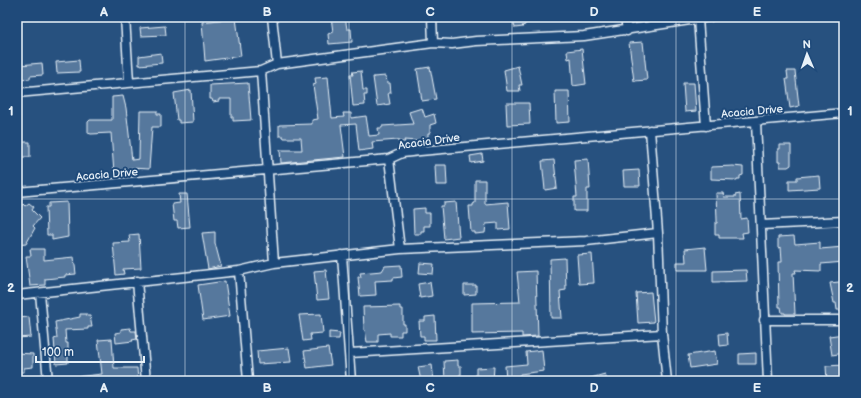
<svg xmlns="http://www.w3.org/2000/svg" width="861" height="398" font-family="'Balsamiq Sans',sans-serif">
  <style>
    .building { fill: #57789d; stroke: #e8f1f8 }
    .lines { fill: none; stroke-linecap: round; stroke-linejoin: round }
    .minor-casing { stroke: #e8f1f8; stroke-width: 11 }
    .minor { stroke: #1f4a7a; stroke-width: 8 }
    .grid { fill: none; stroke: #e8f1f8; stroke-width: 1; stroke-opacity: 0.55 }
    .labels { text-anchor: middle; stroke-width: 4; stroke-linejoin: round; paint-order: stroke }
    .street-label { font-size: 11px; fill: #e8f1f8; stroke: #1f4a7a }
    .neatline { fill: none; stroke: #e8f1f8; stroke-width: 1.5 }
    .grid-label { font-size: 13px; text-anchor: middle; font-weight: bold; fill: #e8f1f8 }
  </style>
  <rect width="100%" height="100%" fill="#27517f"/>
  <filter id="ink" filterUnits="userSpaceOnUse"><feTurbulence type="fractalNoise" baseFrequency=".025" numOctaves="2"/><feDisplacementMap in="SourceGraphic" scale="8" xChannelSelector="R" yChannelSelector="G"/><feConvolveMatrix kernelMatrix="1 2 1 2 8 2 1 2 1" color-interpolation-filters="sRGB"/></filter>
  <g filter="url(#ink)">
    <path class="building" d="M331,17H345L347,29H351L352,42L329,44L328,34L333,32Z
      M512,17H538V21L525,22V25L522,26L523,27L515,28Z
      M236,18L241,56L205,61L202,22Z
      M165,26L166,35L141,36L140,28Z
      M643,42L647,80L634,81L629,43Z
      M582,49L586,84L573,86L571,58L568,59L567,51Z
      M161,53L162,63L139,65V56Z
      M79,60L80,72L57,73L56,62Z
      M42,63L43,75L30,76V79L20,80L19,65Z
      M518,66L522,85H519L520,91H507L504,70Z
      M430,67L436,99L422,101L417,69Z
      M361,71L363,90H367V95H364L365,105L353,106L350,75H353L352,72Z
      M787,71H795L799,106L790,108L786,79H788Z
      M386,76L387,83H390L391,93H388L390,104L377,106L373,77Z
      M328,77L332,118L344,117L343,113H351V118L366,116L369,136L379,135L378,128H382V126L413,124L409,112L422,108L425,117L434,114L436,123L430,125V133H428V142L404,140L405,142H398V140L372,142L373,149L359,151L356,124L341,125L345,157L281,163L280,150H302L301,138H284L283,136H279V125L312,124V120L318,119L313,85L316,84L315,78Z
      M248,83L251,120L233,121V117H231V99H219V101L213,102L212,99H210V85Z
      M683,83H694L696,111L685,112Z
      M191,90L193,122L179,123V120H177L174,93Z
      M555,91H569L570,122L556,123Z
      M123,96L126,108L132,160L139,159L140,111H157V114H161V127H152L149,169L131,168L132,173L117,175V173H114L111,133L91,134L88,133V122L90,120H112V97Z
      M506,103H529L530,124L507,125Z
      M17,142H30V157H17Z
      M780,145H791V165L788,167H780V162H778V149H780Z
      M482,154L483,161L471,163L470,156Z
      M588,159L590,189H587V211H574V197H577L574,160Z
      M554,160L557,188L545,190L542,161Z
      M435,165H446L447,185H436Z
      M733,166L743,167V175L740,176V179H737V180L711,179V167Z
      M639,170L640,186H624L623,171Z
      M819,175L820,188L789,190V180H797V177Z
      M475,180H485V204L508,202L510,229L498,230V223L486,224L485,233L475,234V232H471L469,206H473V204L475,203Z
      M716,193H723L724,197H735V195L740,194L741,219L747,218L748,232L742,233L743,238H719V235H715V223H717V220Z
      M179,194H187L190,227L178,228L177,221H174L172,204L180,203Z
      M67,202L68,237L52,240V235H47L46,207H49V203Z
      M456,202L459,237L444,239L441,206H444V203Z
      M29,203L34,207L32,210L40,218L33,226L35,228L26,244L17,245V225L21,221L17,212L23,204L25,206Z
      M425,208V213H430V226H424V231H421V234H414L413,209Z
      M215,232V243L221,266L208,269L202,233Z
      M139,234L141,268L123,269L124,274L116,275L113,243L130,242L129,235Z
      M794,236L795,244L820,242V249L844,247V262L821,264V271L795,270L796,273H793L795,314H785V313H782L781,307H779L778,262H782L781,247L778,248V237Z
      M705,247L707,270H677V262H686L685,249Z
      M30,249H44V260L74,257L76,274L65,275V277L45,279V285L30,286L26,256H31Z
      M592,254L594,283L579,284L577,255Z
      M565,258L566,290L560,291L562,318H551L550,259Z
      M420,263L434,264L433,274L419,273Z
      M401,265L402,277L393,278V280L375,281L376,295L360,296L358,277H361L360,273L382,271L385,266Z
      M326,270L329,299L317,300L314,271Z
      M746,270L747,281L713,282V271Z
      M536,271L538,336L522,337V333L472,334V303L520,302L517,272Z
      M225,281L230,316L203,320L198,285Z
      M430,282L432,296L420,298L418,284Z
      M839,282L844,283V310H837L836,303H834L830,283Z
      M464,285H476V294L464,295Z
      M651,292L654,322L638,323L636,293Z
      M400,306V309H403V324H405V331H401V336H390V333L378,334V342H367L365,330H364L363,307Z
      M80,314H87V316H90L92,327H88V329L65,330L66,343H68V363L56,364L54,339L57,338L55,322L80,317Z
      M321,314L323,333L310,334L311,340L303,341L299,315Z
      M435,316L436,340H424V336H420L419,321H425V317Z
      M29,317L31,337L17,338L18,318Z
      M130,328L131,331H136L137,339L132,340L133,341L116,343L115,333L121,332V329Z
      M329,332L340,333L339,339H329Z
      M727,333L728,345L720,346L719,334Z
      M844,334V353L832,355L829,336Z
      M112,339L114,368H137L138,381H75V377L102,374L98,340Z
      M289,348L291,362L258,364L257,351Z
      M328,348L331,365L307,368L304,351Z
      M542,350L544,371L520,374V381H506L505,366L527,364L526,352Z
      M715,351L717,364L690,368L688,355Z
      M17,353L33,354V367L24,368V372H17Z
      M756,353V364H739V354Z
      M458,360V366H461V375H459V381H445L444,361Z
      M432,365L434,381H421L418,367Z
      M844,365V380L827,381L826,366Z
      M494,367L493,381H479V376H476V368Z
      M605,374L607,381H588L587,379Z"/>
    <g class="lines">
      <g class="minor-casing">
        <path id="minor" d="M125,17L129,82
          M272,17L277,64
          M625,17L627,31
          M698,19L706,126
          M433,43L452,44L476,41L584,36L710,17
          M261,71L274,263
          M17,93L261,71L277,64L433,43L432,17
          M756,122L768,381
          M650,130L658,233L662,334L667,381
          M389,159L400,249
          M17,192L389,159L402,153L420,151L844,113
          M761,225L844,221
          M342,255L351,381
          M239,271L248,381
          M137,281L146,381
          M40,293L48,381
          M17,295L239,271L274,263L400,249L586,241L658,233
          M764,320H844
          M350,353L662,334"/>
      </g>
      <use href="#minor" class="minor"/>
    </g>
  </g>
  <path class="grid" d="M185,17V381M349,17V381M512,17V381M676,17V381M17,199H844"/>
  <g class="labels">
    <g class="street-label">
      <text transform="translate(752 111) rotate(-5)" y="4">Acacia Drive</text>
      <text transform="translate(429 141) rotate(-8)" y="4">Acacia Drive</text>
      <text transform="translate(107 174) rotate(-5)" y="4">Acacia Drive</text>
    </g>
  </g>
  <rect width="861" height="398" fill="none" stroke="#1f4a7a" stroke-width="44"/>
  <g transform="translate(807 54) rotate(358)" stroke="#1f4a7a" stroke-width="3" paint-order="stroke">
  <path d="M0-3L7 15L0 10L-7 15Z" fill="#e8f1f8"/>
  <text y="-6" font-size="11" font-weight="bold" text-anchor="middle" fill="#e8f1f8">N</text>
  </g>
  <path d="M36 356v6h108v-6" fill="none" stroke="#e8f1f8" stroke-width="2"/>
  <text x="42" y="356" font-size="12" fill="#e8f1f8" stroke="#1f4a7a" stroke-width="3" paint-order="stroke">100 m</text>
  <rect x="22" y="22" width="817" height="354" class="neatline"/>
  <g class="grid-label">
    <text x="104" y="16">A</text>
    <text x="267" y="16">B</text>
    <text x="430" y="16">C</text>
    <text x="594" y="16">D</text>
    <text x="757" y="16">E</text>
    <text x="11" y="115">1</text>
    <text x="850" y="115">1</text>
    <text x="11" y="292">2</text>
    <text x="850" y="292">2</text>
    <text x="104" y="392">A</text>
    <text x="267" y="392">B</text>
    <text x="430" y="392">C</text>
    <text x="594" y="392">D</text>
    <text x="757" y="392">E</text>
  </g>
</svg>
